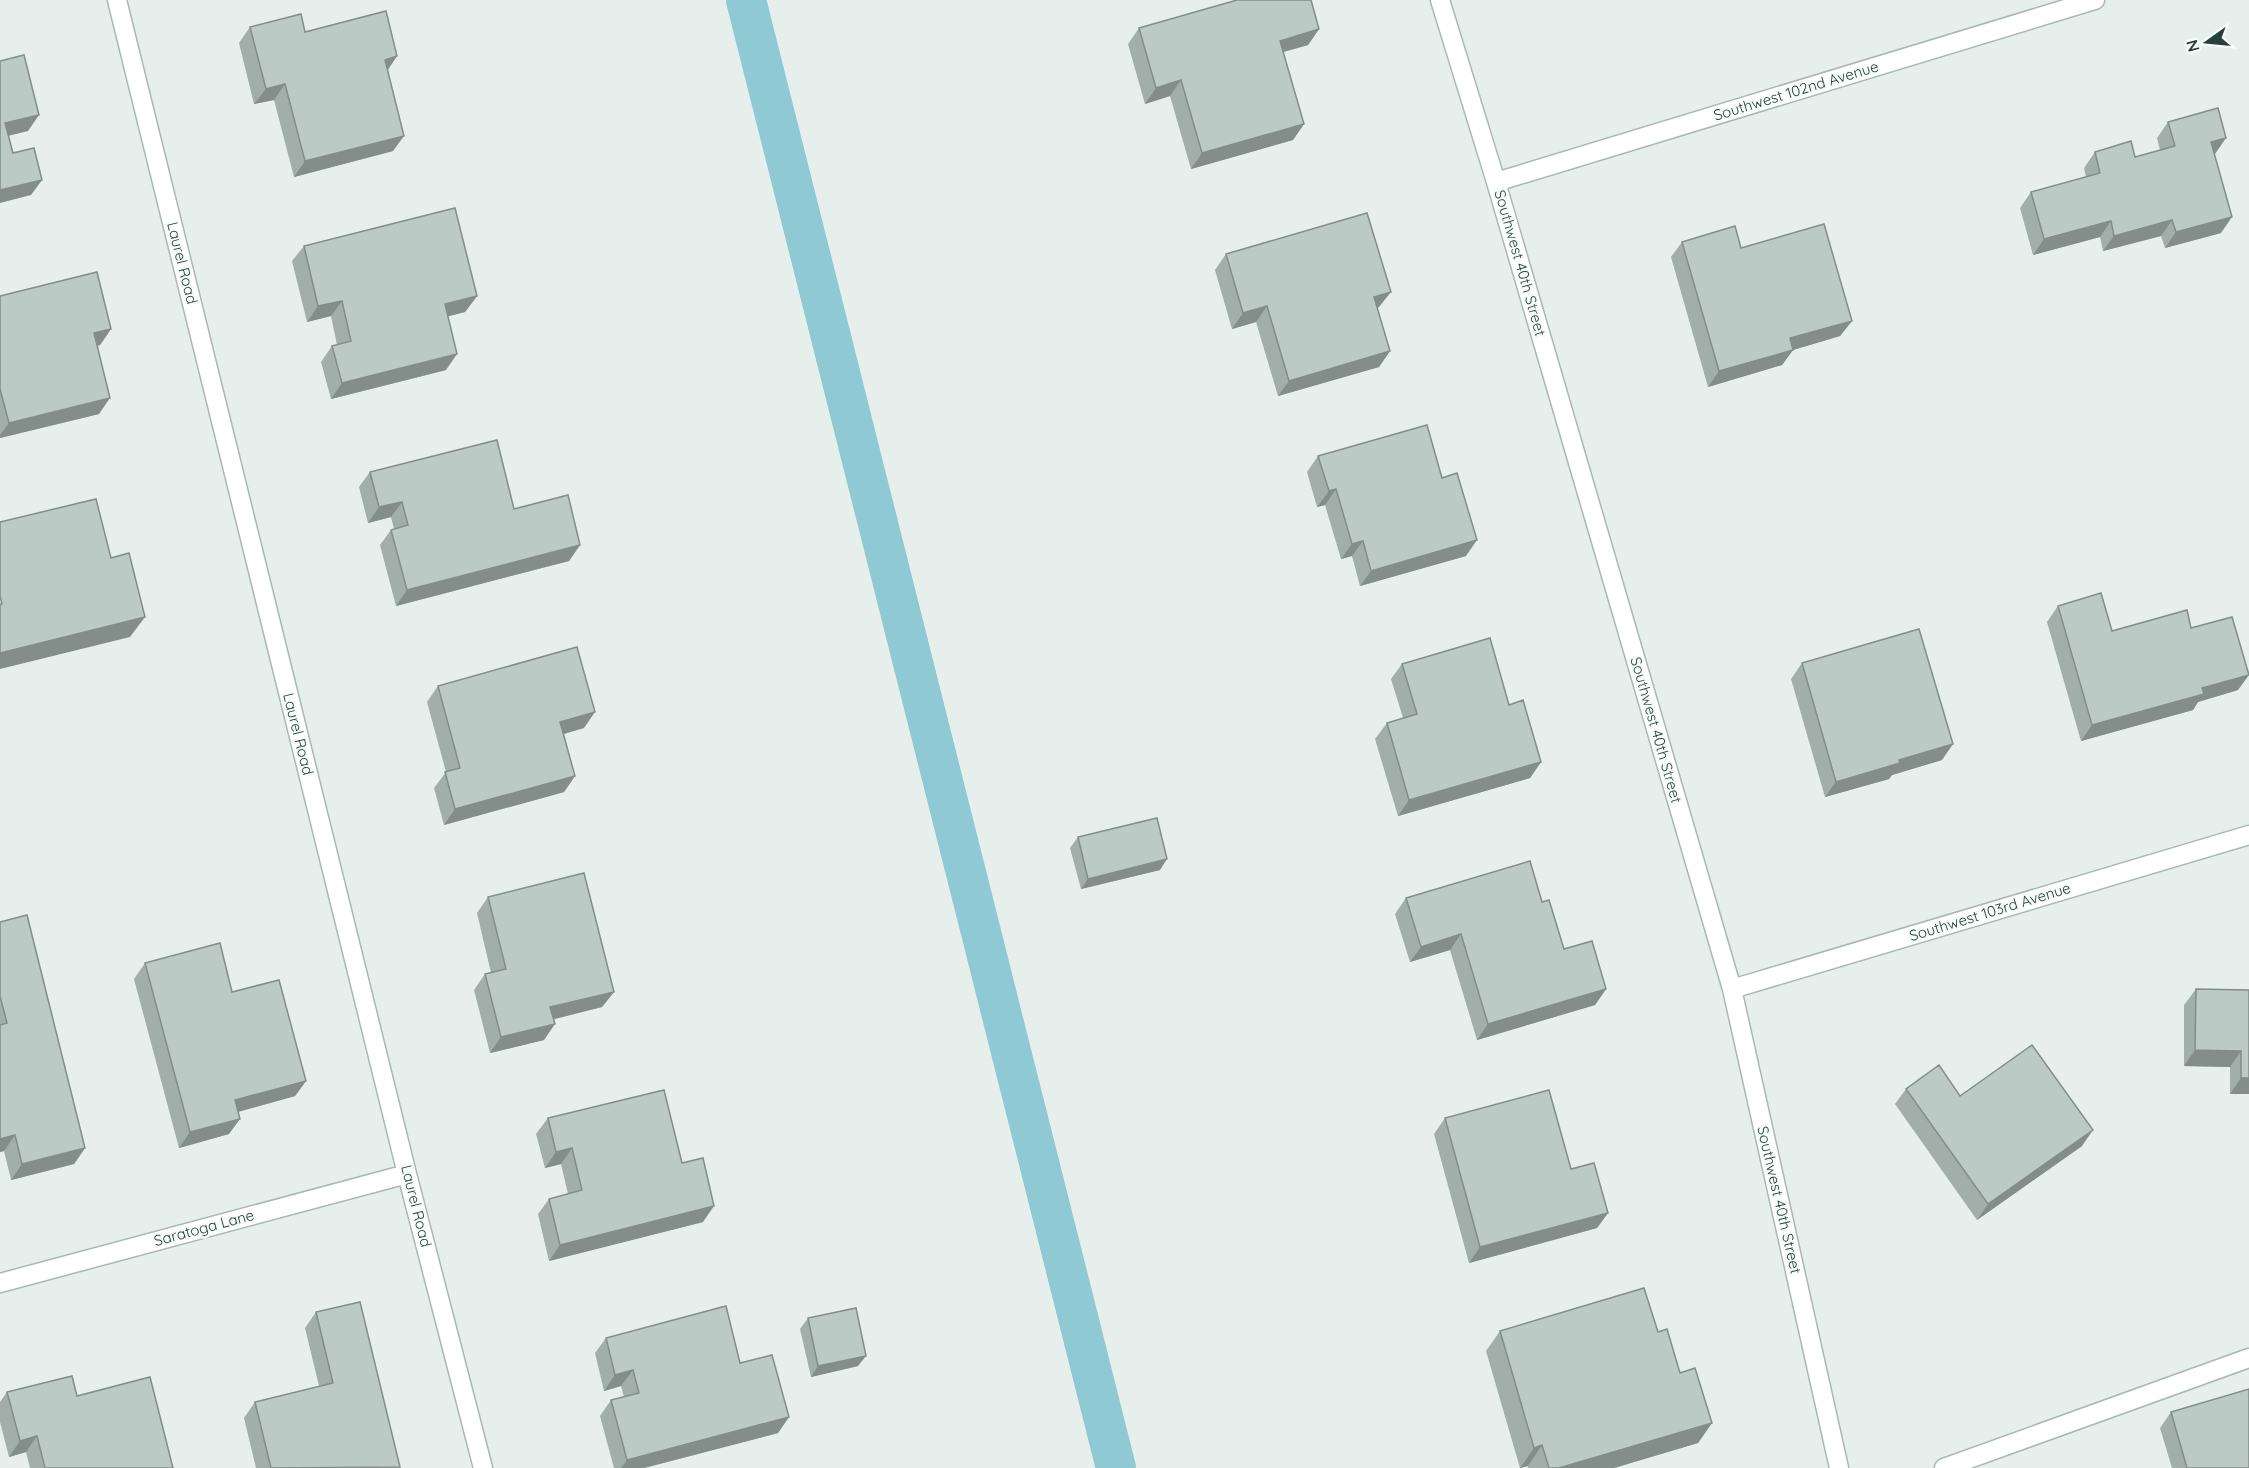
<svg xmlns="http://www.w3.org/2000/svg" width="2249" height="1468" font-family="Quicksand,sans-serif">
  <style>
    .lines { fill: none; stroke-linecap: round; stroke-linejoin: round }
    .canal { stroke: #8ec9d4; stroke-width: 40 }
    .minor-casing { stroke: #a8b8b2; stroke-width: 21 }
    .minor { stroke: #fff; stroke-width: 18 }
    .wall { fill: #a1aea9 }
    .shaded-wall { fill: #838d89 }
    .building { fill: #bbcac4; stroke: #838d89; stroke-width: 1.5 }
    .labels { text-anchor: middle; stroke-width: 5; stroke-linejoin: round; paint-order: stroke }
    .street-label { font-size: 15px; fill: #24423a; stroke: #f7fbf9 }
  </style>
  <rect width="100%" height="100%" fill="#e6efeb"/>
  <g class="lines">
    <path class="canal" d="M746,0L1116,1468"/>
    <g class="minor-casing">
      <path id="minor" d="M117,0L407,1174L483,1468
        M1440,0L1496,182L1732,989L1839,1468
        M1496,182L2095,0
        M1732,989L2249,835
        M0,1283L407,1174
        M1944,1468L2249,1358"/>
    </g>
    <use href="#minor" class="minor"/>
  </g>
  <path class="wall" d="M250,27L305,32L397,56L388,70L393,151L294,177L274,100L254,104L239,43Z
    M1139,28L1319,29L1308,45L1283,52L1304,124L1293,140L1191,169L1170,96L1145,104L1128,44Z
    M2168,122L2215,154H2214L2221,233L2165,248L2161,236L2103,251L2100,237L2033,255L2020,208L2031,192L2086,177L2084,168L2095,152L2135,157L2160,150L2157,138Z
    M1682,242L1741,248L1852,321L1840,336L1793,350L1782,365L1708,387L1671,257Z
    M304,246L477,296L465,312L448,316L446,370L331,399L321,362L332,346L337,345L331,316L307,322L292,261Z
    M1226,254L1379,307L1377,308L1390,351L1379,367L1278,396L1256,322L1232,329L1215,270Z
    M0,296L111,329L100,345L97,346L99,414L0,438Z
    M1318,456L1466,556L1360,586L1352,556L1341,559L1325,505L1317,507L1307,472Z
    M370,472L514,509L580,545L569,561L396,606L380,545L391,530L394,529L391,517L368,523L359,487Z
    M2058,606L2112,631L2191,628L2238,690L2198,702L2193,710L2081,741L2047,622Z
    M1802,663L1942,760L1892,775L1889,779L1825,797L1791,679Z
    M1402,664L1509,705L1541,762L1530,778L1398,816L1375,739L1387,723L1403,718L1391,679Z
    M438,686L584,728L564,734L575,776L564,792L444,825L434,788L446,772L427,702Z
    M1078,837L1160,870L1081,889L1070,848Z
    M488,897L614,992L602,1007L553,1019L544,1040L490,1053L474,990L485,974L491,973L477,913Z
    M1406,898L1542,902L1564,949L1606,989L1595,1005L1477,1040L1450,950L1410,962L1395,914Z
    M0,922L85,1148L74,1164L11,1180L4,1151L0,1152Z
    M145,963L232,992L306,1081L295,1096L238,1112L229,1134L179,1148L134,979Z
    M2196,989L2249,990V1094H2230V1067L2184,1066V1005Z
    M1906,1089L1960,1096L2082,1146L1977,1220L1895,1104Z
    M548,1118L682,1163L703,1222L549,1261L538,1214L549,1199L568,1194L561,1164L545,1168L536,1134Z
    M1445,1118L1571,1169L1608,1213L1597,1228L1469,1263L1434,1134Z
    M316,1312L399,1468H256L244,1418L255,1402L319,1386L305,1328Z
    M808,1318L858,1366L811,1377L800,1329Z
    M1500,1331L1658,1332L1680,1373L1712,1423L1698,1443L1614,1468H1528V1466L1520,1468L1486,1351Z
    M606,1338L740,1363L789,1417L778,1433L644,1468H614L600,1416L611,1400L624,1397L621,1386L604,1391L595,1353Z
    M7,1392L77,1396L173,1468H30L26,1452L9,1457L0,1422V1402Z
    M2171,1412L2249,1468H2172L2160,1428Z"/>
  <path class="shaded-wall" d="M1319,29L1308,45L1269,56L1280,41Z
    M397,56L386,72L385,60Z
    M1181,80L1170,96L1145,104L1156,88Z
    M285,84L274,100L254,104L266,89Z
    M39,115L28,131L0,138L5,123Z
    M1304,124L1293,140L1191,169L1202,153Z
    M404,136L393,151L294,177L305,161Z
    M2226,138L2215,154L2200,158L2211,142Z
    M42,180L31,195L0,203V190Z
    M2232,217L2221,233L2165,248L2176,232Z
    M2172,220L2161,236L2103,251L2114,236Z
    M2111,221L2100,237L2033,255L2044,239Z
    M1391,292L1379,307L1363,313L1374,297Z
    M477,296L465,312L434,320L445,304Z
    M342,301L331,316L307,322L318,306Z
    M1267,306L1256,322L1232,329L1243,313Z
    M1852,321L1840,336L1793,350L1782,365L1708,387L1719,371L1790,338Z
    M111,329L100,345L83,349L94,333Z
    M1390,351L1379,367L1278,396L1289,381Z
    M457,354L446,370L331,399L342,383Z
    M110,398L99,414L0,438V435L9,423Z
    M1336,489L1325,505L1317,507L1329,491Z
    M402,502L391,517L368,523L379,507Z
    M1477,540L1466,556L1360,586L1371,571Z
    M1363,541L1352,556L1341,559L1352,544Z
    M580,545L569,561L396,606L407,590Z
    M145,617L130,637L0,669V653Z
    M2249,675L2238,690L2198,702L2193,710L2081,741L2092,725L2202,688Z
    M595,712L584,728L549,738L560,722Z
    M1953,744L1942,760L1892,775L1889,779L1825,797L1836,782L1899,760Z
    M1541,762L1530,778L1398,816L1409,800Z
    M575,776L564,792L444,825L455,809Z
    M1167,859L1160,870L1081,889L1088,879Z
    M1461,934L1450,950L1410,962L1421,947Z
    M1606,989L1595,1005L1477,1040L1488,1024Z
    M614,992L602,1007L539,1023L550,1007Z
    M555,1024L544,1040L490,1053L501,1037Z
    M2195,1050L2241,1051L2230,1067L2184,1066Z
    M2241,1078H2249V1094H2230Z
    M306,1081L295,1096L223,1116L235,1100Z
    M240,1119L229,1134L179,1148L190,1132Z
    M2093,1130L2082,1146L1977,1220L1988,1204Z
    M15,1135L4,1151L0,1152V1139Z
    M85,1148L74,1164L11,1180L22,1164Z
    M572,1148L561,1164L545,1168L556,1152Z
    M714,1206L703,1222L549,1261L560,1245Z
    M1608,1213L1597,1228L1469,1263L1480,1247Z
    M866,1356L858,1366L811,1377L818,1366Z
    M633,1370L621,1386L604,1391L615,1375Z
    M789,1417L778,1433L644,1468H621L627,1460Z
    M1712,1423L1698,1443L1614,1468H1559Z
    M37,1436L26,1452L9,1457L20,1441Z
    M1542,1445L1528,1466L1520,1468L1534,1448Z"/>
  <path class="building" d="M1237,0H1311L1319,29L1280,41L1304,124L1202,153L1181,80L1156,88L1139,28Z
    M386,11L397,56L385,60L404,136L305,161L285,84L266,89L250,27L301,14L305,32Z
    M24,55L39,115L5,123L13,153L34,148L42,180L0,190V61Z
    M2218,108L2226,138L2211,142L2232,217L2176,232L2172,220L2114,236L2111,221L2044,239L2031,192L2100,173L2095,152L2131,141L2135,157L2175,146L2168,122Z
    M455,208L477,296L445,304L457,354L342,383L332,346L351,341L342,301L318,306L304,246Z
    M1367,213L1391,292L1374,297L1390,351L1289,381L1267,306L1243,313L1226,254Z
    M1824,224L1852,321L1790,338L1793,350L1719,371L1682,242L1735,226L1741,248Z
    M97,272L111,329L94,333L110,398L9,423L0,389V296Z
    M1427,425L1442,478L1457,473L1477,540L1371,571L1363,541L1352,544L1336,489L1329,491L1318,456Z
    M497,440L514,509L568,495L580,545L407,590L391,530L408,525L402,502L379,507L370,472Z
    M96,499L111,558L129,553L145,617L0,653V604H2L0,596V522Z
    M2101,593L2112,631L2187,610L2191,628L2232,617L2249,675L2202,688L2204,694L2092,725L2058,606Z
    M1919,629L1953,744L1899,760L1900,763L1836,782L1802,663Z
    M1490,638L1509,705L1523,700L1541,762L1409,800L1387,723L1417,714L1402,664Z
    M577,647L595,712L560,722L575,776L455,809L445,772L460,768L438,686Z
    M1157,818L1167,859L1088,879L1078,837Z
    M1530,861L1542,902L1549,900L1564,949L1592,941L1606,989L1488,1024L1461,934L1421,947L1406,898Z
    M584,873L614,992L550,1007L555,1024L501,1037L485,974L506,969L488,897Z
    M27,915L85,1148L22,1164L15,1135L0,1139V1025L7,1023L0,996V922Z
    M220,943L232,992L279,980L306,1081L235,1100L240,1119L190,1132L145,963Z
    M2196,989L2249,990V1078H2241V1051L2195,1050Z
    M2032,1045L2093,1130L1988,1204L1906,1089L1939,1065L1960,1096Z
    M664,1090L682,1163L703,1158L714,1206L560,1245L549,1199L582,1190L572,1148L556,1152L548,1118Z
    M1549,1090L1571,1169L1594,1163L1608,1213L1480,1247L1445,1118Z
    M1644,1288L1658,1332L1667,1329L1680,1373L1695,1368L1712,1423L1559,1468H1549L1542,1445L1534,1448L1500,1331Z
    M360,1302L400,1467L271,1468L255,1402L333,1383L316,1312Z
    M726,1306L740,1363L772,1355L789,1417L627,1460L611,1400L639,1393L633,1370L615,1375L606,1338Z
    M856,1308L866,1356L818,1366L808,1318Z
    M72,1376L77,1396L150,1377L173,1468H45L37,1436L20,1441L7,1392Z
    M2249,1389V1468H2187L2171,1412Z"/>
  <g class="labels">
    <g class="street-label">
      <text transform="translate(1796 91) rotate(-17)" y="5">Southwest 102nd Avenue</text>
      <text transform="translate(182 263) rotate(76)" y="5">Laurel Road</text>
      <text transform="translate(1520 263) rotate(74)" y="5">Southwest 40th Street</text>
      <text transform="translate(1656 730) rotate(74)" y="5">Southwest 40th Street</text>
      <text transform="translate(298 734) rotate(76)" y="5">Laurel Road</text>
      <text transform="translate(1990 912) rotate(-17)" y="5">Southwest 103rd Avenue</text>
      <text transform="translate(1779 1200) rotate(77)" y="5">Southwest 40th Street</text>
      <text transform="translate(416 1206) rotate(76)" y="5">Laurel Road</text>
      <text transform="translate(204 1228) rotate(-15)" y="5">Saratoga Lane</text>
    </g>
  </g>
  <g transform="translate(2207 42) rotate(255)" stroke="#f7fbf9" stroke-width="4.5" paint-order="stroke">
  <path d="M0-4.5L10 22L0 15L-10 22Z" fill="#24423a"/>
  <text y="-9" font-size="16" font-weight="bold" text-anchor="middle" fill="#24423a">N</text>
  </g>
</svg>
